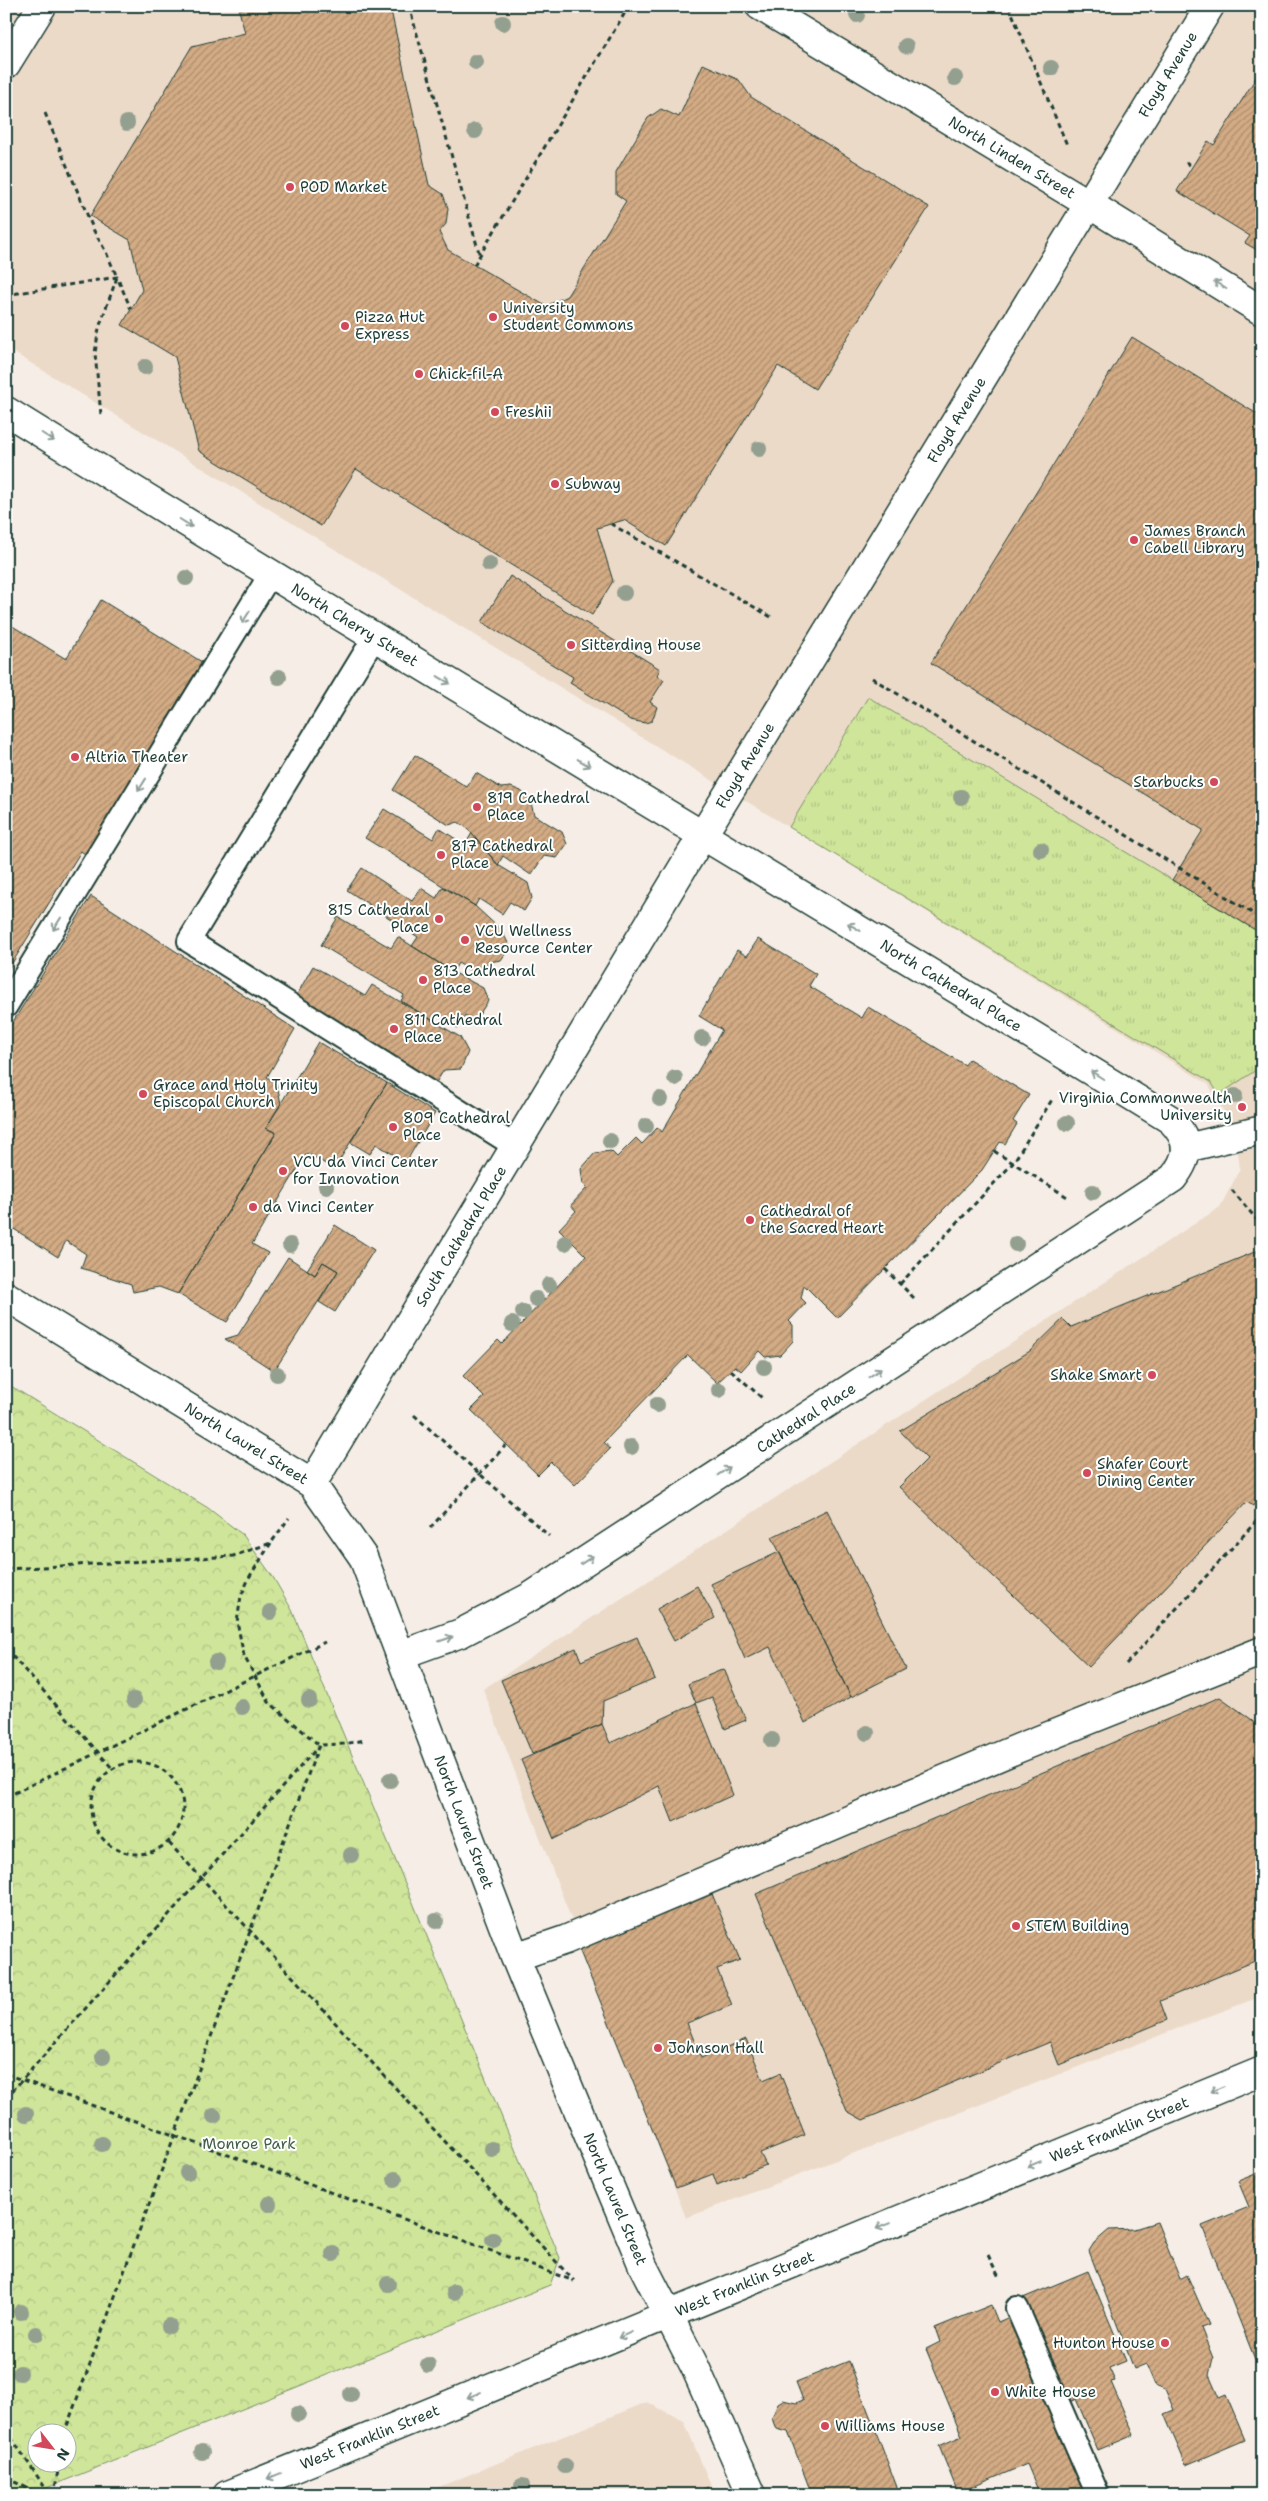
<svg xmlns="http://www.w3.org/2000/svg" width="1268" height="2501" font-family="'Shantell Sans',sans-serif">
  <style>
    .built { fill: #ecdac9 }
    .grass { fill: url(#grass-tufts); stroke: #779167 }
    .park { fill: url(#park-crowns); stroke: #779167; fill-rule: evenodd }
    .building { fill: url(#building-hatch); stroke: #1f3d34 }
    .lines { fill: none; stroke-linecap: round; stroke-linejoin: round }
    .service-casing { stroke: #1f3d34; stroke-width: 26 }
    .pedestrian-casing { stroke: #1f3d34; stroke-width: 31 }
    .minor-casing { stroke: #1f3d34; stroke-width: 31 }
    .tertiary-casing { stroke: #1f3d34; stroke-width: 31 }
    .primary-casing { stroke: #1f3d34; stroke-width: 31 }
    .path { stroke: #1f3d34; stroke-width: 3; stroke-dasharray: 5 4; stroke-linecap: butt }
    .service { stroke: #fff; stroke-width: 22 }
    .pedestrian { stroke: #fff; stroke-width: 28 }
    .minor { stroke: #fff; stroke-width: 28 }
    .tertiary { stroke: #fff; stroke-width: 28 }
    .primary { stroke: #fff; stroke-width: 28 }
    .tree { fill: #939f8f }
    .oneway { stroke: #8f9e9a }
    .poi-dot { fill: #d1495b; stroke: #fff; stroke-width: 2 }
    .labels { text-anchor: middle; stroke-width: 4; stroke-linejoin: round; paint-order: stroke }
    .street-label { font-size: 15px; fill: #1f3d34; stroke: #fff }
    .poi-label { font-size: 15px; fill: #1f3d34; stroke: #fff; text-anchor: start }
    .park-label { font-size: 15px; fill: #425f48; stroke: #fff }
  </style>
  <defs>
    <pattern id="grass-tufts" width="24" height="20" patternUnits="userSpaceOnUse" patternTransform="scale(1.25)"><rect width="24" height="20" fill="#cfe59a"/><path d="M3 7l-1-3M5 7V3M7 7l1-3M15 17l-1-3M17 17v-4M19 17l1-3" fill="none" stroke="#b1c585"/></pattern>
    <pattern id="park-crowns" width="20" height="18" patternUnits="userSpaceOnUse" patternTransform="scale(1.25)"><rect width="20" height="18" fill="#cfe59a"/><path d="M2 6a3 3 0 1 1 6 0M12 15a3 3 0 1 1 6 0" fill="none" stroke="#b1c585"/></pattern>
    <pattern id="building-hatch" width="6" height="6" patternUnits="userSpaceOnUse" patternTransform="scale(1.25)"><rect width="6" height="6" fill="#d3ab84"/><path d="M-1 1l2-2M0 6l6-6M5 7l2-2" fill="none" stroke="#ab8c6d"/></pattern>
  </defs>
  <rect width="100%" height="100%" fill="#f6eee6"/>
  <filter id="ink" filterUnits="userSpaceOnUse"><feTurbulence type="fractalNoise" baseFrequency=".02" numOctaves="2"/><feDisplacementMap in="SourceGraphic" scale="10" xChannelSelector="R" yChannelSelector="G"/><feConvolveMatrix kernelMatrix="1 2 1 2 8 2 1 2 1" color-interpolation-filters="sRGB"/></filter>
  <g filter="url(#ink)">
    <path class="built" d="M6,6H1262V1996L686,2218L483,1689L1220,1207L1240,1169L1235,1131L1208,1084L6,348Z
      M647,2402L684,2421L715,2495H419Z"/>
    <path class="grass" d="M868,697L1262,934V1066L1219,1095L1211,1082L789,827Z"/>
    <path class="park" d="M6,1383L208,1508L243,1535L273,1577L292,1610L560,2258L550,2285L29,2495H6ZM38,2434H68V2464H38Z"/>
    <path class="building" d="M253,6H364L365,12L390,6L429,185L443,194L448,208L446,224L439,232L448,250L546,306L567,296L626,201L616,194V172L648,118L661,109L679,117L703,64L739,80L751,97L929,207L815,389L778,366L666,546L624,520L597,528L613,581L592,615L356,469L321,526L199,451L175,357L122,325L142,290L130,240L90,216L192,46L245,33L239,10Z
      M1262,68V253L1245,243L1250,236L1177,191L1208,141L1214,145Z
      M1132,337L1262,417V934L1172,880L1203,830L931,663Z
      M510,576L660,669L657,675L664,680L650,702L657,707L652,721L645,723L630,720L570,683L573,677L482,622Z
      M101,600L202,662L85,854L81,851L6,973V622L66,659Z
      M415,755L467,787L476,773L501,788L511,787L521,791L530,799L534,815L562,832L567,844L557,858L544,856L531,875L503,856L498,865L467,828L458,822L449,825L393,790Z
      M384,809L433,839L439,828L465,845L472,833L498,865L528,883L532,898L524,911L510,902L502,914L479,899L475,906L365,838Z
      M362,868L412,901L421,888L436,898L443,887L475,906L502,931L510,947L501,960L489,962L480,976L458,963L453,972L412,946L418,937L347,890Z
      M91,896L295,1029L267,1077L277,1084L281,1104L266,1128L276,1133L178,1294L159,1287L133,1292L131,1284L81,1268L86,1254L66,1241L58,1257L6,1224V1033Z
      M338,917L391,948L398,937L453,972L483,988L488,1001L475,1021L465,1015L458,1028L436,1014L432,1020L401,1001L404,995L321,945Z
      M758,939L816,974L809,986L862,1018L868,1007L965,1065L969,1059L1029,1095L1013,1121L1017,1124L1005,1144L1000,1142L982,1170L837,1318L804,1285L801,1298L806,1303L789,1321L793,1325V1341L780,1355L765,1357L759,1351L741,1371L735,1366L717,1383L688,1355L604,1442L610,1449L575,1485L551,1462L538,1475L471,1410L484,1397L463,1376L498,1340L502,1344L586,1256L559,1229L576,1211L571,1205L587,1188L583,1184L581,1169L595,1153L611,1151L617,1157L636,1138L642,1144L658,1127L662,1132L722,1030L699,1016L737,950L747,956Z
      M313,966L365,996L372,985L460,1037L468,1052L461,1069L444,1070L435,1084L294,1000Z
      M318,1042L387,1083L334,1169L307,1153L252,1244L268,1253L227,1322L178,1294L276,1133L266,1128Z
      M387,1083L435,1113L406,1162L376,1144L370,1154L350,1142Z
      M335,1225L374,1250L335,1312L319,1302L338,1271L323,1262L315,1275L307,1270Z
      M1257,1251L1262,1264V1490L1253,1506L1247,1502L1089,1667L899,1487L927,1459L900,1431L1030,1351L1063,1319L1071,1327Z
      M288,1257L315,1275L323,1262L338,1271L274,1371L225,1339L238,1335Z
      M827,1510L906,1669L851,1697L772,1537Z
      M779,1552L851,1697L805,1723L770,1647L745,1659L711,1584Z
      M697,1586L715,1618L674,1641L657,1609Z
      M637,1637L655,1679L603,1701L602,1724L532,1754L501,1680L576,1648L581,1661Z
      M724,1669L746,1720L725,1729L712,1697L696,1703L688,1684Z
      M1220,1697L1262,1727V1958L1160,2001L1167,2020L1059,2065L1050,2042L863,2120L847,2111L756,1894Z
      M696,1703L733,1795L673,1822L659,1786L554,1839L521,1760L602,1724L610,1743Z
      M712,1894L740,1960L717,1969L732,2005L687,2023L701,2058L746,2039L763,2080L780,2073L805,2135L760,2153L766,2165L717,2185L713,2174L676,2188L579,1949Z
      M1258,2173L1262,2183V2377L1202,2226L1249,2207L1238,2181Z
      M1157,2222L1180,2279L1187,2275L1209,2325L1201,2328L1213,2358L1209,2375L1219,2398L1226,2395L1245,2440L1186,2465L1164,2414L1174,2410L1165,2389L1155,2385L1146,2364L1134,2369L1089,2251L1094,2243L1109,2230L1134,2229Z
      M1088,2271L1126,2361L1109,2368L1115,2381L1111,2382L1134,2435L1098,2450L1076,2399L1067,2403L1023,2298Z
      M991,2305L998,2322L1014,2315L1087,2495H1040L1027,2464L958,2493L939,2446L962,2436L926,2349L940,2342L935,2328Z
      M849,2361L900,2495H812L788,2432L777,2429L774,2424L772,2418L778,2403L783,2400L796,2403L803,2400L796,2382Z
      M708,2487L711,2495H688Z"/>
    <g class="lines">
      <g class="service-casing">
        <path id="service" d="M374,638L189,941L515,1146
          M6,1006L270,575
          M1017,2308L1098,2495"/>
      </g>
      <g class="pedestrian-casing">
        <g id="pedestrian">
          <path id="s1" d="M760,6L1089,204"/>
          <path d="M1186,1148L1262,1130"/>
          <path d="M515,1957L565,1940L1019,1748L1262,1651"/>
        </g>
      </g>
      <g class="minor-casing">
        <g id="minor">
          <path d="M1089,204L1262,311"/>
          <path id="s2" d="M6,411C392,651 784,882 1171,1120C1191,1141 1190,1156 1173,1178L530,1597L461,1633L400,1655"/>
        </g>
      </g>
      <g class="tertiary-casing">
        <g id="tertiary">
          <path id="s3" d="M6,1296L312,1484L363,1557L515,1957L604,2173L643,2266L695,2367L752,2495"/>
          <path id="s4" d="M312,1484L682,869L1210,6"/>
          <path id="s5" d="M227,2495C573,2356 917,2212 1262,2071"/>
        </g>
      </g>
      <g class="primary-casing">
        <path id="primary" d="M6,64L42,6"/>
      </g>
      <path class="path" d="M409,6L480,256
        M1009,6L1067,145
        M852,18L854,6
        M45,113L94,231L106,252L117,277L99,328L95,353L101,415
        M1186,162L1192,167
        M474,265L629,6
        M6,295L117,277L131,309
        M611,524L773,618
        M872,678L1262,919
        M994,1151L1069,1198
        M1232,1190L1262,1226
        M885,1269L915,1299
        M900,1284L1013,1163L1053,1098
        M731,1370L762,1398
        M414,1415L549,1536
        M430,1528L506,1445
        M271,1543L250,1576L241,1596L237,1622L244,1656L269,1702L319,1745L344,1744L365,1740
        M6,1569L233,1556L271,1543L289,1518
        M6,1649L113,1769
        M1126,1664L1262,1515
        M91 1808a46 46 0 1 1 92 0a46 46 0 1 1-92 0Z
        M6,1797L325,1642
        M169,1843L574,2281
        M6,2074L574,2281
        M6,2098L317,1748
        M988,2255L1000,2279
        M6,2430L50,2495
        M64,2434L319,1745
        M6,2478L42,2495
        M54,2495L59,2464"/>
      <use href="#service" class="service"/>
      <use href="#pedestrian" class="pedestrian"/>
      <use href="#minor" class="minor"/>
      <use href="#tertiary" class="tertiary"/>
      <use href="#primary" class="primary"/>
    </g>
    <g class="tree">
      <circle cx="857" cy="15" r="8"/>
      <circle cx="503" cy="23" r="8"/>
      <circle cx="906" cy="46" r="8"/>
      <circle cx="476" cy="62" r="8"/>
      <circle cx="1051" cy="68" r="8"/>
      <circle cx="955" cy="78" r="8"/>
      <circle cx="127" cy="123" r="8"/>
      <circle cx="475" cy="131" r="8"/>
      <circle cx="145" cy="367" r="8"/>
      <circle cx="759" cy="449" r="8"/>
      <circle cx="489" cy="564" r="8"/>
      <circle cx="186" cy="578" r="8"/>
      <circle cx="624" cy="593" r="8"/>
      <circle cx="279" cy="677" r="8"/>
      <circle cx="961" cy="797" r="8"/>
      <circle cx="1041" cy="850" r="8"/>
      <circle cx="702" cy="1038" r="8"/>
      <circle cx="675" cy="1078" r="8"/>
      <circle cx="1235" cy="1096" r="8"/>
      <circle cx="660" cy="1099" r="8"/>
      <circle cx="1067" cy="1123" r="8"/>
      <circle cx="646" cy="1126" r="8"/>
      <circle cx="610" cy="1141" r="8"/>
      <circle cx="326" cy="1186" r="8"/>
      <circle cx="1093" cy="1192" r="8"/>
      <circle cx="565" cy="1243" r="8"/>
      <circle cx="1016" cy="1244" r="8"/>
      <circle cx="290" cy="1245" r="8"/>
      <circle cx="549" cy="1285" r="8"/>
      <circle cx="536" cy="1299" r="8"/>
      <circle cx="523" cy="1312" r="8"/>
      <circle cx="512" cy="1324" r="8"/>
      <circle cx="764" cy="1367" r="8"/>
      <circle cx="277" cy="1374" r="8"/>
      <circle cx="719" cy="1390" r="8"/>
      <circle cx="657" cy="1405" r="8"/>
      <circle cx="631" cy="1447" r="8"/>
      <circle cx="270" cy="1612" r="8"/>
      <circle cx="216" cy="1662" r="8"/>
      <circle cx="134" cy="1700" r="8"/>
      <circle cx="309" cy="1700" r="8"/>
      <circle cx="242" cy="1707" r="8"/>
      <circle cx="867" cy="1733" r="8"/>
      <circle cx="772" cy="1740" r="8"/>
      <circle cx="390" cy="1780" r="8"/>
      <circle cx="351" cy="1855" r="8"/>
      <circle cx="436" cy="1921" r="8"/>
      <circle cx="103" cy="2057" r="8"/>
      <circle cx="26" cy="2114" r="8"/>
      <circle cx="214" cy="2116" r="8"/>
      <circle cx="102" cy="2144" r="8"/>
      <circle cx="492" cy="2149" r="8"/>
      <circle cx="187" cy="2173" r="8"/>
      <circle cx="395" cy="2179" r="8"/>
      <circle cx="269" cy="2204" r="8"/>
      <circle cx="493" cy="2240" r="8"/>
      <circle cx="333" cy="2254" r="8"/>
      <circle cx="388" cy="2284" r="8"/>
      <circle cx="454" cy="2292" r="8"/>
      <circle cx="21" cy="2312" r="8"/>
      <circle cx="169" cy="2326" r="8"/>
      <circle cx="36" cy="2334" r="8"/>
      <circle cx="428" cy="2365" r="8"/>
      <circle cx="20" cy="2373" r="8"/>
      <circle cx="351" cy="2394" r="8"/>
      <circle cx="298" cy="2414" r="8"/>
      <circle cx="202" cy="2452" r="8"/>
      <circle cx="565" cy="2466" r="8"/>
      <circle cx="522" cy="2486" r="8"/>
    </g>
    <defs><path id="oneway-shaft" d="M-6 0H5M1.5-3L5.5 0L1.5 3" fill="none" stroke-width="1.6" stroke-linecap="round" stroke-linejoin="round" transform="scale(1.25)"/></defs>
    <g class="oneway">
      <use href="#oneway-shaft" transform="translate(1220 285) rotate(-148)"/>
      <use href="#oneway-shaft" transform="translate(48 437) rotate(32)"/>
      <use href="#oneway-shaft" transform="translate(186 523) rotate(32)"/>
      <use href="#oneway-shaft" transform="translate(246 617) rotate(122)"/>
      <use href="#oneway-shaft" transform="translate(444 680) rotate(31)"/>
      <use href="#oneway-shaft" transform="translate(584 763) rotate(31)"/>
      <use href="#oneway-shaft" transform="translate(142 785) rotate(122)"/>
      <use href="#oneway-shaft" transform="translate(57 924) rotate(122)"/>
      <use href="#oneway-shaft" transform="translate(854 927) rotate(-149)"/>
      <use href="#oneway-shaft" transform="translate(1097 1075) rotate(-148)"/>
      <use href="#oneway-shaft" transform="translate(875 1373) rotate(-33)"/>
      <use href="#oneway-shaft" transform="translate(724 1471) rotate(-33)"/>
      <use href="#oneway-shaft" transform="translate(587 1560) rotate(-33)"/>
      <use href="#oneway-shaft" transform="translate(446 1639) rotate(-19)"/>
      <use href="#oneway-shaft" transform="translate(1217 2089) rotate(158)"/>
      <use href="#oneway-shaft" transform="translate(1034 2164) rotate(158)"/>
      <use href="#oneway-shaft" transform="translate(883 2226) rotate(158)"/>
      <use href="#oneway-shaft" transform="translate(625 2335) rotate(156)"/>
      <use href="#oneway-shaft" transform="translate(474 2395) rotate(158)"/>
      <use href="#oneway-shaft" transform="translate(274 2476) rotate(158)"/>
    </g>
  </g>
  <g class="poi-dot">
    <circle cx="290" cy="187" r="5"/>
    <circle cx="493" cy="317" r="5"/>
    <circle cx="345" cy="326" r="5"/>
    <circle cx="419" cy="374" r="5"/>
    <circle cx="495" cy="412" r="5"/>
    <circle cx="555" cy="484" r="5"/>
    <circle cx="1134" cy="540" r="5"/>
    <circle cx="571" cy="645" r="5"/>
    <circle cx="75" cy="757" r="5"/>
    <circle cx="1214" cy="782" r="5"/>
    <circle cx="477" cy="807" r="5"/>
    <circle cx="441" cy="855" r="5"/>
    <circle cx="439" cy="919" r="5"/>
    <circle cx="465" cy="940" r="5"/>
    <circle cx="423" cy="980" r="5"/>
    <circle cx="394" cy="1029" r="5"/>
    <circle cx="143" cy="1094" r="5"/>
    <circle cx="1242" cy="1107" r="5"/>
    <circle cx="393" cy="1127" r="5"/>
    <circle cx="283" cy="1171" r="5"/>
    <circle cx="253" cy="1207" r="5"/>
    <circle cx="750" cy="1220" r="5"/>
    <circle cx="1152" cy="1375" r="5"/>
    <circle cx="1087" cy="1473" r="5"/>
    <circle cx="1016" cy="1926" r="5"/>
    <circle cx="658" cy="2048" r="5"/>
    <circle cx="1165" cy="2343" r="5"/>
    <circle cx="995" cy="2392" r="5"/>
    <circle cx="825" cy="2426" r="5"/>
  </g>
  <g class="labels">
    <g class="street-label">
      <text dy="5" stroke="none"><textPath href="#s4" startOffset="1649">Floyd Avenue</textPath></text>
      <text dy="5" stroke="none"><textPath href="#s1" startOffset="294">North Linden Street</textPath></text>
      <text dy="5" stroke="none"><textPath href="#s4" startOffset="1244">Floyd Avenue</textPath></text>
      <text dy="5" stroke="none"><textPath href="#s2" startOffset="409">North Cherry Street</textPath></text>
      <text dy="5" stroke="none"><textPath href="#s4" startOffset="839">Floyd Avenue</textPath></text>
      <text dy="5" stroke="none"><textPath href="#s2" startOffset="1106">North Cathedral Place</textPath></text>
      <text dy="5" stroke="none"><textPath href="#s4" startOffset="289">South Cathedral Place</textPath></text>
      <text transform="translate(806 1418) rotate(-33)" y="5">Cathedral Place</text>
      <text dy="5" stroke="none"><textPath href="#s3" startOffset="282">North Laurel Street</textPath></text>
      <text dy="5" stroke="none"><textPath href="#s3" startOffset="732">North Laurel Street</textPath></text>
      <text dy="5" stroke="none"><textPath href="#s5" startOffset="964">West Franklin Street</textPath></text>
      <text dy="5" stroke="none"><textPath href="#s3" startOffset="1138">North Laurel Street</textPath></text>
      <text dy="5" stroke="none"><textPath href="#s5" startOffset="559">West Franklin Street</textPath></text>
      <text dy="5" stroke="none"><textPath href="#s5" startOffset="154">West Franklin Street</textPath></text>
    </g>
    <g class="poi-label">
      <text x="300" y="192">POD Market</text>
      <text x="503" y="313">University<tspan x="503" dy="17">Student Commons</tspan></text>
      <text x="355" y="322">Pizza Hut<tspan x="355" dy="17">Express</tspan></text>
      <text x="429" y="379">Chick-fil-A</text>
      <text x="505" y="417">Freshii</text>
      <text x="565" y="489">Subway</text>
      <text x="1144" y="536">James Branch<tspan x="1144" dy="17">Cabell Library</tspan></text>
      <text x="581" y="650">Sitterding House</text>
      <text x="85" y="762">Altria Theater</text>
      <text x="1204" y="787" text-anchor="end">Starbucks</text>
      <text x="487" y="803">819 Cathedral<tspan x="487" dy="17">Place</tspan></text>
      <text x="451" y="851">817 Cathedral<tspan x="451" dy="17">Place</tspan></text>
      <text x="429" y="915" text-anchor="end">815 Cathedral<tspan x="429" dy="17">Place</tspan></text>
      <text x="475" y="936">VCU Wellness<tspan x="475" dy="17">Resource Center</tspan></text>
      <text x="433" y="976">813 Cathedral<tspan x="433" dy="17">Place</tspan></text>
      <text x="404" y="1025">811 Cathedral<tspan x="404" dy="17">Place</tspan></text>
      <text x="153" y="1090">Grace and Holy Trinity<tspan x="153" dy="17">Episcopal Church</tspan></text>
      <text x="1232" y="1103" text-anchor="end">Virginia Commonwealth<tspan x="1232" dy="17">University</tspan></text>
      <text x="403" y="1123">809 Cathedral<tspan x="403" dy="17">Place</tspan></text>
      <text x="293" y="1167">VCU da Vinci Center<tspan x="293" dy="17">for Innovation</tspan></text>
      <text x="263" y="1212">da Vinci Center</text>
      <text x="760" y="1216">Cathedral of<tspan x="760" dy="17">the Sacred Heart</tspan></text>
      <text x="1142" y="1380" text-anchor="end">Shake Smart</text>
      <text x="1097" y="1469">Shafer Court<tspan x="1097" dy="17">Dining Center</tspan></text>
      <text x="1026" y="1931">STEM Building</text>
      <text x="668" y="2053">Johnson Hall</text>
      <text x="1155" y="2348" text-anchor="end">Hunton House</text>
      <text x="1005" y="2397">White House</text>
      <text x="835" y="2431">Williams House</text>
    </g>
    <g class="park-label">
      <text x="249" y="2149">Monroe Park</text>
    </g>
  </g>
  <rect width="1268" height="2501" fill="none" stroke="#fff" stroke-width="25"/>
  <rect x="12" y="12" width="1243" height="2476" fill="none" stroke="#1f3d34" stroke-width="2" filter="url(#ink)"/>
  <g transform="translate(52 2448) rotate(121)"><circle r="24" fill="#ffffff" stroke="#a5b1ae"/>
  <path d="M0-4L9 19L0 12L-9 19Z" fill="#d1495b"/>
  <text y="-8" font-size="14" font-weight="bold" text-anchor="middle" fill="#1f3d34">N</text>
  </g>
</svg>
